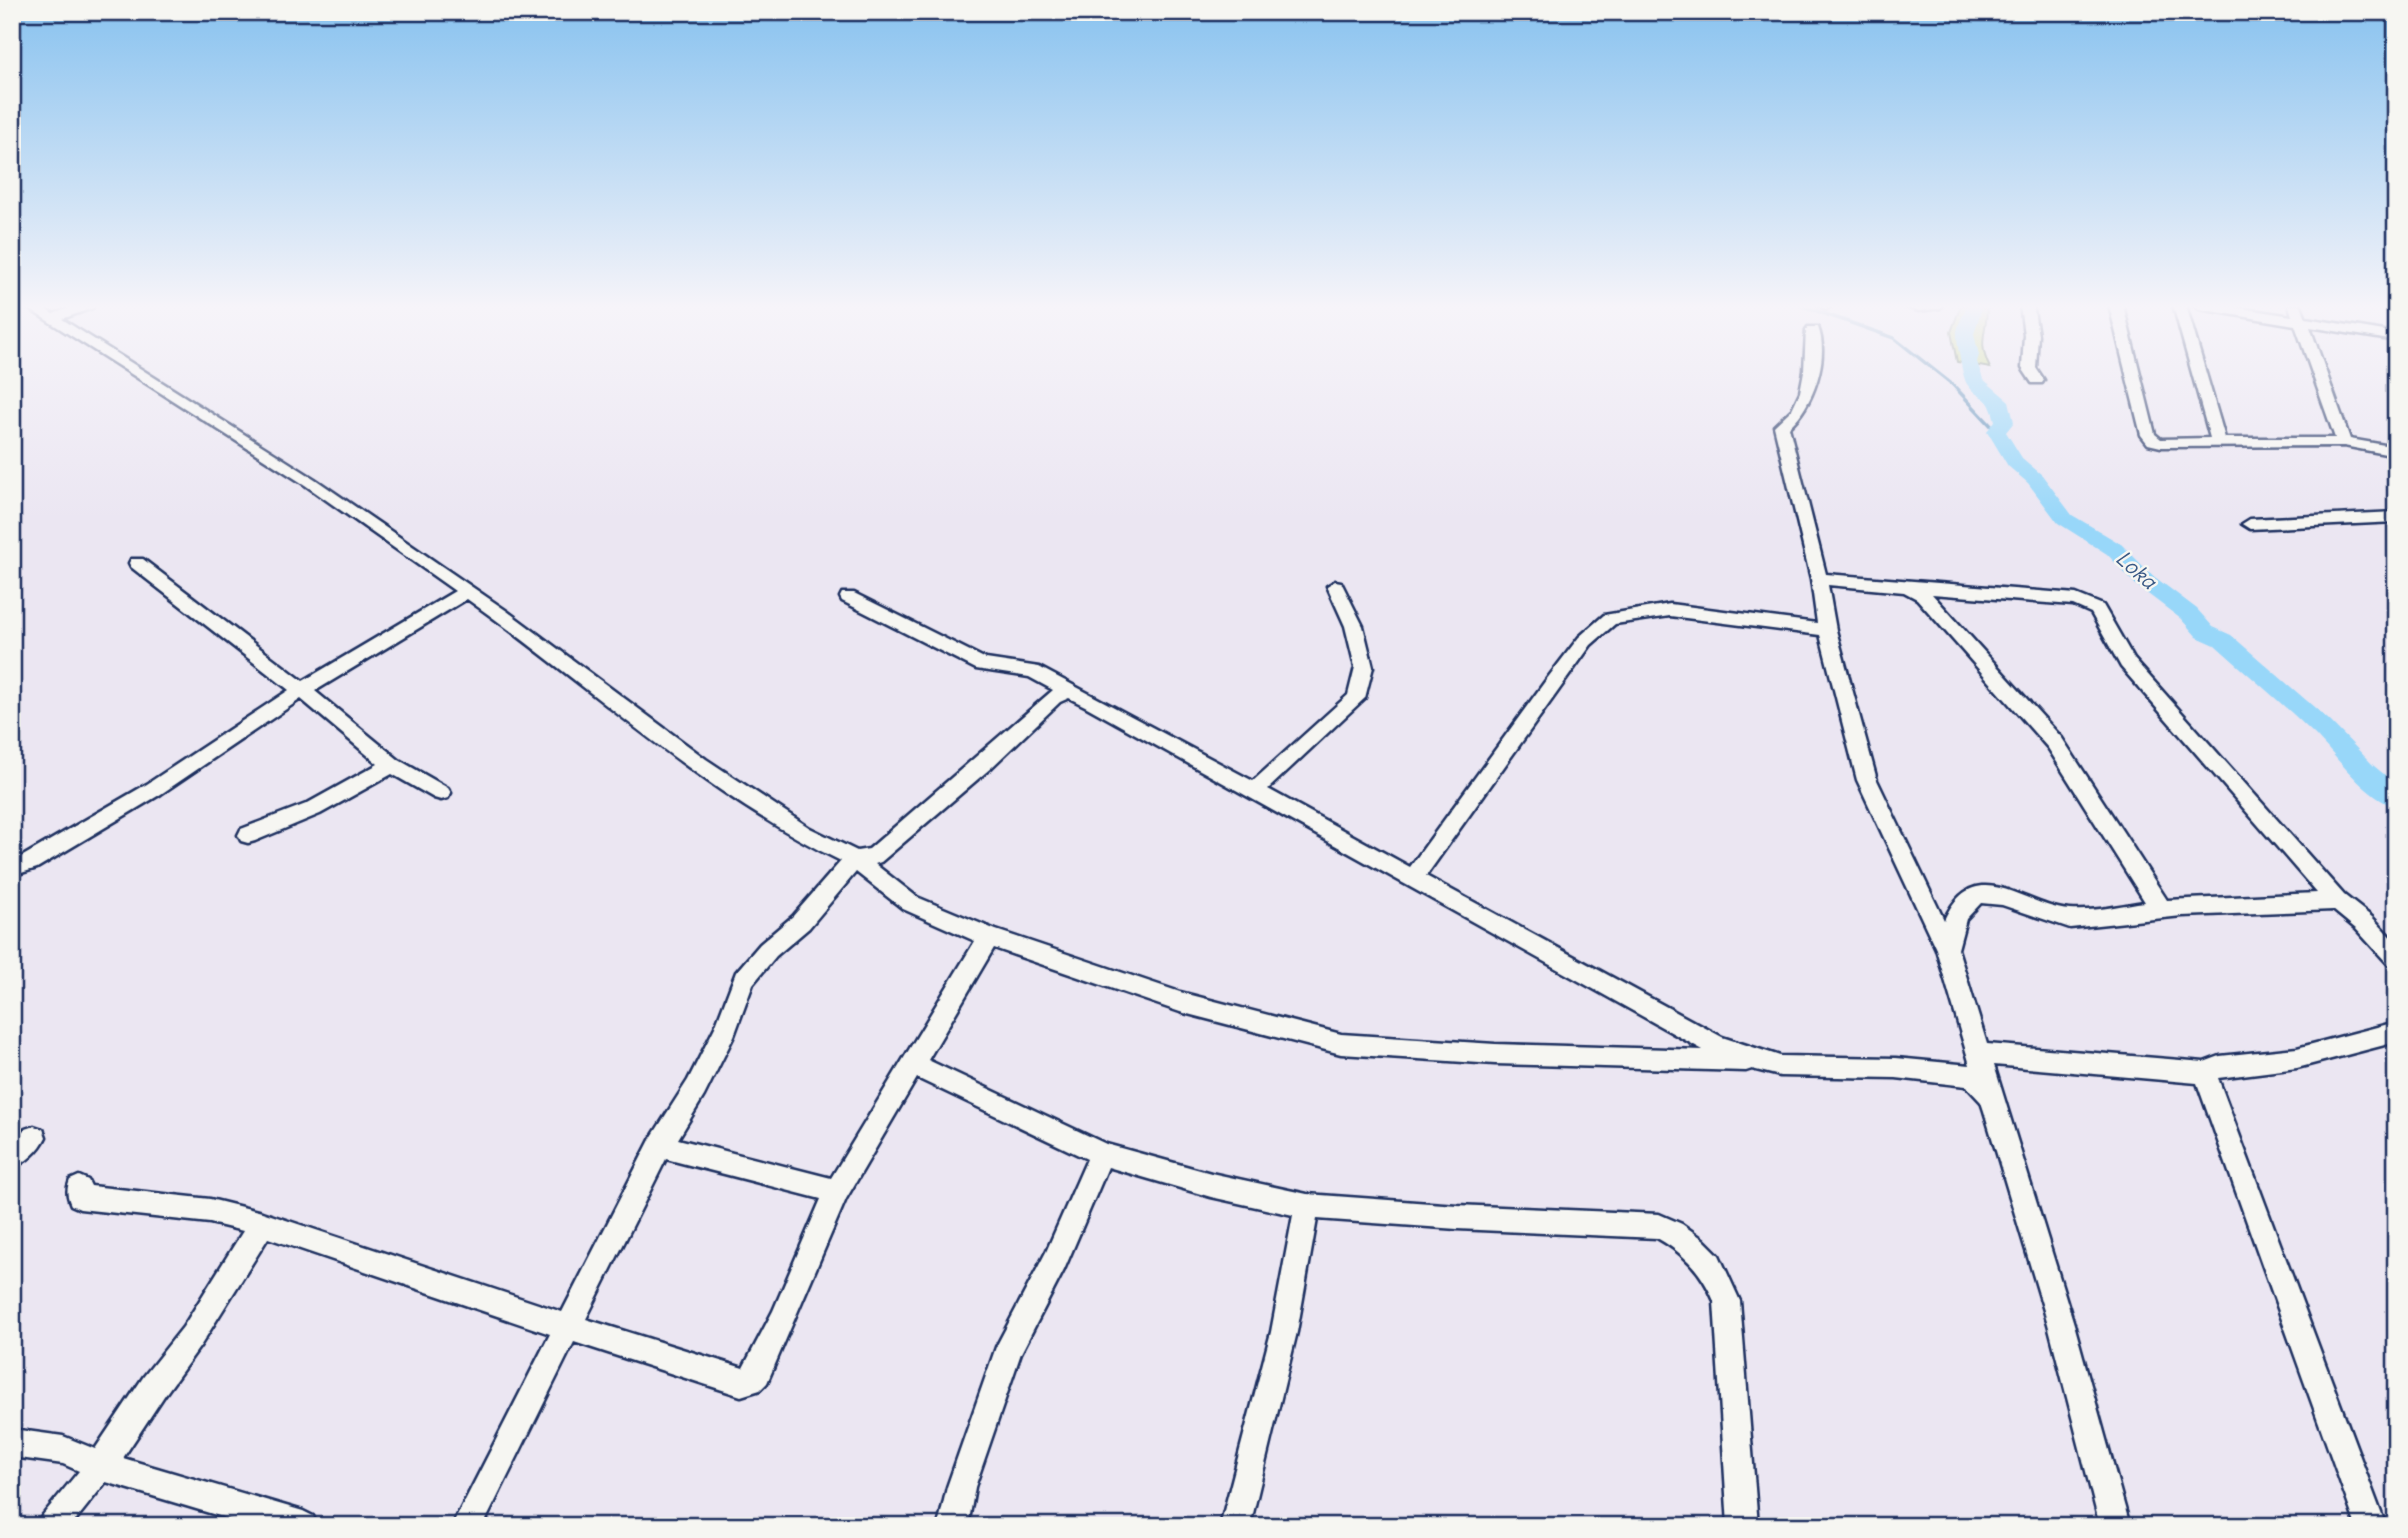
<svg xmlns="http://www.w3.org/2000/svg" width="2408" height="1538" font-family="Delius,sans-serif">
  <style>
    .green { fill: #c8d98e; stroke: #728476; stroke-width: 2 }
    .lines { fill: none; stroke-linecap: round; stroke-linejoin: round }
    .stream { stroke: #6694bb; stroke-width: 3.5 }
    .river { fill: #98d7f9; fill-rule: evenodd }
    .minor-casing { stroke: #1b2f5e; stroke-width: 5 }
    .minor { fill: #f6f6f2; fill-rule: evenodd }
    .labels { text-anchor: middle; stroke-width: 5; stroke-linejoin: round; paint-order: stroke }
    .water-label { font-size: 21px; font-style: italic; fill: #3a5985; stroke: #f6f6f2 }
  </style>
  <rect width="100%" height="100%" fill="#ebe6f2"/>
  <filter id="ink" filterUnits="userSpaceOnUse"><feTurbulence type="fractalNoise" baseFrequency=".0143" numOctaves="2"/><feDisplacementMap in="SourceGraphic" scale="14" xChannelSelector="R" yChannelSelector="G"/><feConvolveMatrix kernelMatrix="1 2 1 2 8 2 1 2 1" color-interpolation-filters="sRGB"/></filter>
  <g filter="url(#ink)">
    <path class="green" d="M1961,305H1987C1988,331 1976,341 1990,368L1957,362L1951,332Z"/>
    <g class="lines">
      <path class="stream" d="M1800,305L1894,338L1953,385L1996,431"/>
      <path class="river" d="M1967,305H1983L1974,334L1979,355L1977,362L1983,379L2009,401L2014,422L2006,432L2022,458L2042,475L2072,515L2121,544L2152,575L2197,609L2213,627L2231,635L2329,720L2374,766L2396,784V807C2365,798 2335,754 2312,732C2281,702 2247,674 2215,645L2197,637L2181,619L2136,585L2107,554L2058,523L2028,483L2008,466L1987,431L1995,421C1988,390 1980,403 1967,384C1962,376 1956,339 1957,331C1959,322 1964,313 1967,305Z"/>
      <g class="minor-casing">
        <path id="minor" d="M23,305H38L53,314L77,305H94L93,308L62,319L315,479L507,611L706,759L810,828L857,851L869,849L1053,690L1029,677L976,669L842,601L840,597L842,593H854L986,659L1039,667L1253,781L1348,695L1355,667L1345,626L1327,586L1335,581L1341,582L1363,626L1373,667L1365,698L1268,789L1410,867L1546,680L1579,637L1604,615L1670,604L1817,623L1811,579L1774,426L1792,409L1800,392L1804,371L1806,330L1808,327H1818C1830,358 1813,406 1789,427L1826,574L2076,594L2103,605L2134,659L2344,895L2372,917L2396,943V967L2388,964L2356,929L2333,910L2182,916L2070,928L2002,905L1981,903L1966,919L1958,949L1987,1044L2204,1062L2220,1056L2297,1048L2396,1022V1042L2297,1068L2218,1078L2386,1526H2356L2197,1083L1994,1065L2074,1324L2130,1526H2100L2048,1324L1984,1111L1981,1102L1966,1086L1896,1078L1780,1076L1752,1069L1746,1071L1495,1064L1341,1054L1180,1012L994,948L928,1060L1106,1144L1211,1173L1307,1194L1457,1205L1659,1214L1682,1224L1703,1239L1719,1255L1740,1301L1758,1526H1728L1714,1301C1702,1272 1684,1253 1657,1238L1457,1229L1317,1219L1297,1332L1250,1526H1220L1271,1332L1293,1215L1211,1197L1108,1167L1064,1270L1021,1353L975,1487L968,1526H938L947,1487L996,1347L1046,1252L1087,1159L917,1078L846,1199L767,1383L760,1390L741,1396L574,1342L483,1526H452L550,1334L268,1238L201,1345L164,1396L123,1458L303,1511L313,1516L318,1526H253L106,1482L71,1526H37L42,1516L79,1471L63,1464L12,1457V1429L63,1436L95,1449L144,1376L183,1327L243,1231L210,1223L80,1209L71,1205C67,1196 66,1190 70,1180L79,1176L88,1180L91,1186L210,1199L262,1212L562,1312L651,1138L688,1080L715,1027L736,972L760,944L793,916L841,861C704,795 590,686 467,599L315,691L399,760L448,788L451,793L448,798L441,800L434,798L392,774L320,814L255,841L248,843L241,841L238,835L241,829L306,804L378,764L301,699L161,794L37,868L12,876V860L23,856L147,784L289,690L131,567L129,563L131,559H143L303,681L455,591L305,485ZM1828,585L1904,592L1917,599L2048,748L2145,902C2121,905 2095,912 2070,910C2022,906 1975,852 1944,920L1877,780L1836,630ZM1932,594L2073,605L2091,613L2121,667L2317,893L2167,900L2062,738ZM1670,616L1820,635L1857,780L1936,949L1970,1065L1896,1058L1780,1056L1722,1037L1426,876L1591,645L1615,624ZM1069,698L1085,706L1703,1050L1495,1044L1341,1034L1180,992L996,930L917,897L875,864L881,862L992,767L1060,702ZM856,872L903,909L975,941L831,1178L678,1139L704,1096L734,1036L753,984L776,956L809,928ZM666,1159L821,1199L773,1311L743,1368L586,1319Z
          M1818,305H1833L1826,309Z
          M1900,305H1942L1940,308L1919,311Z
          M2020,305H2033L2038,335L2036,368L2044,380L2042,383H2032L2022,368L2024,335Z
          M2109,305H2123L2155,434L2161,439L2210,438L2173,305H2186L2225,438H2335L2295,325L2199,309L2193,305H2220L2292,316L2289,305H2301L2306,318L2396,333V341L2310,327L2350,439L2396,447V456L2344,446L2161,447L2148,444L2141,435Z
          M2396,512V522L2250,529L2242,524L2250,519Z
          M34,1126L43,1129L46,1137C40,1150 26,1163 12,1168V1141L25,1129Z"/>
      </g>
      <use href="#minor" class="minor"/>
    </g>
  </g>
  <linearGradient id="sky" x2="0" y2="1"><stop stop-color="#88c2ef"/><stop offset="0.59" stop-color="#f6f4f9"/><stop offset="1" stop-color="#f6f4f9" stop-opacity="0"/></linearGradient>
  <rect width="2408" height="520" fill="url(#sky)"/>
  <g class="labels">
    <g class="water-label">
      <text transform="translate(2136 570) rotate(41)" y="7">Loka</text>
    </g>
  </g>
  <rect width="2408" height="1538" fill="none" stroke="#f6f6f2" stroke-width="42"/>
  <rect x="21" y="21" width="2366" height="1496" fill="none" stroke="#1b2f5e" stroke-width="2.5" filter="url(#ink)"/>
</svg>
